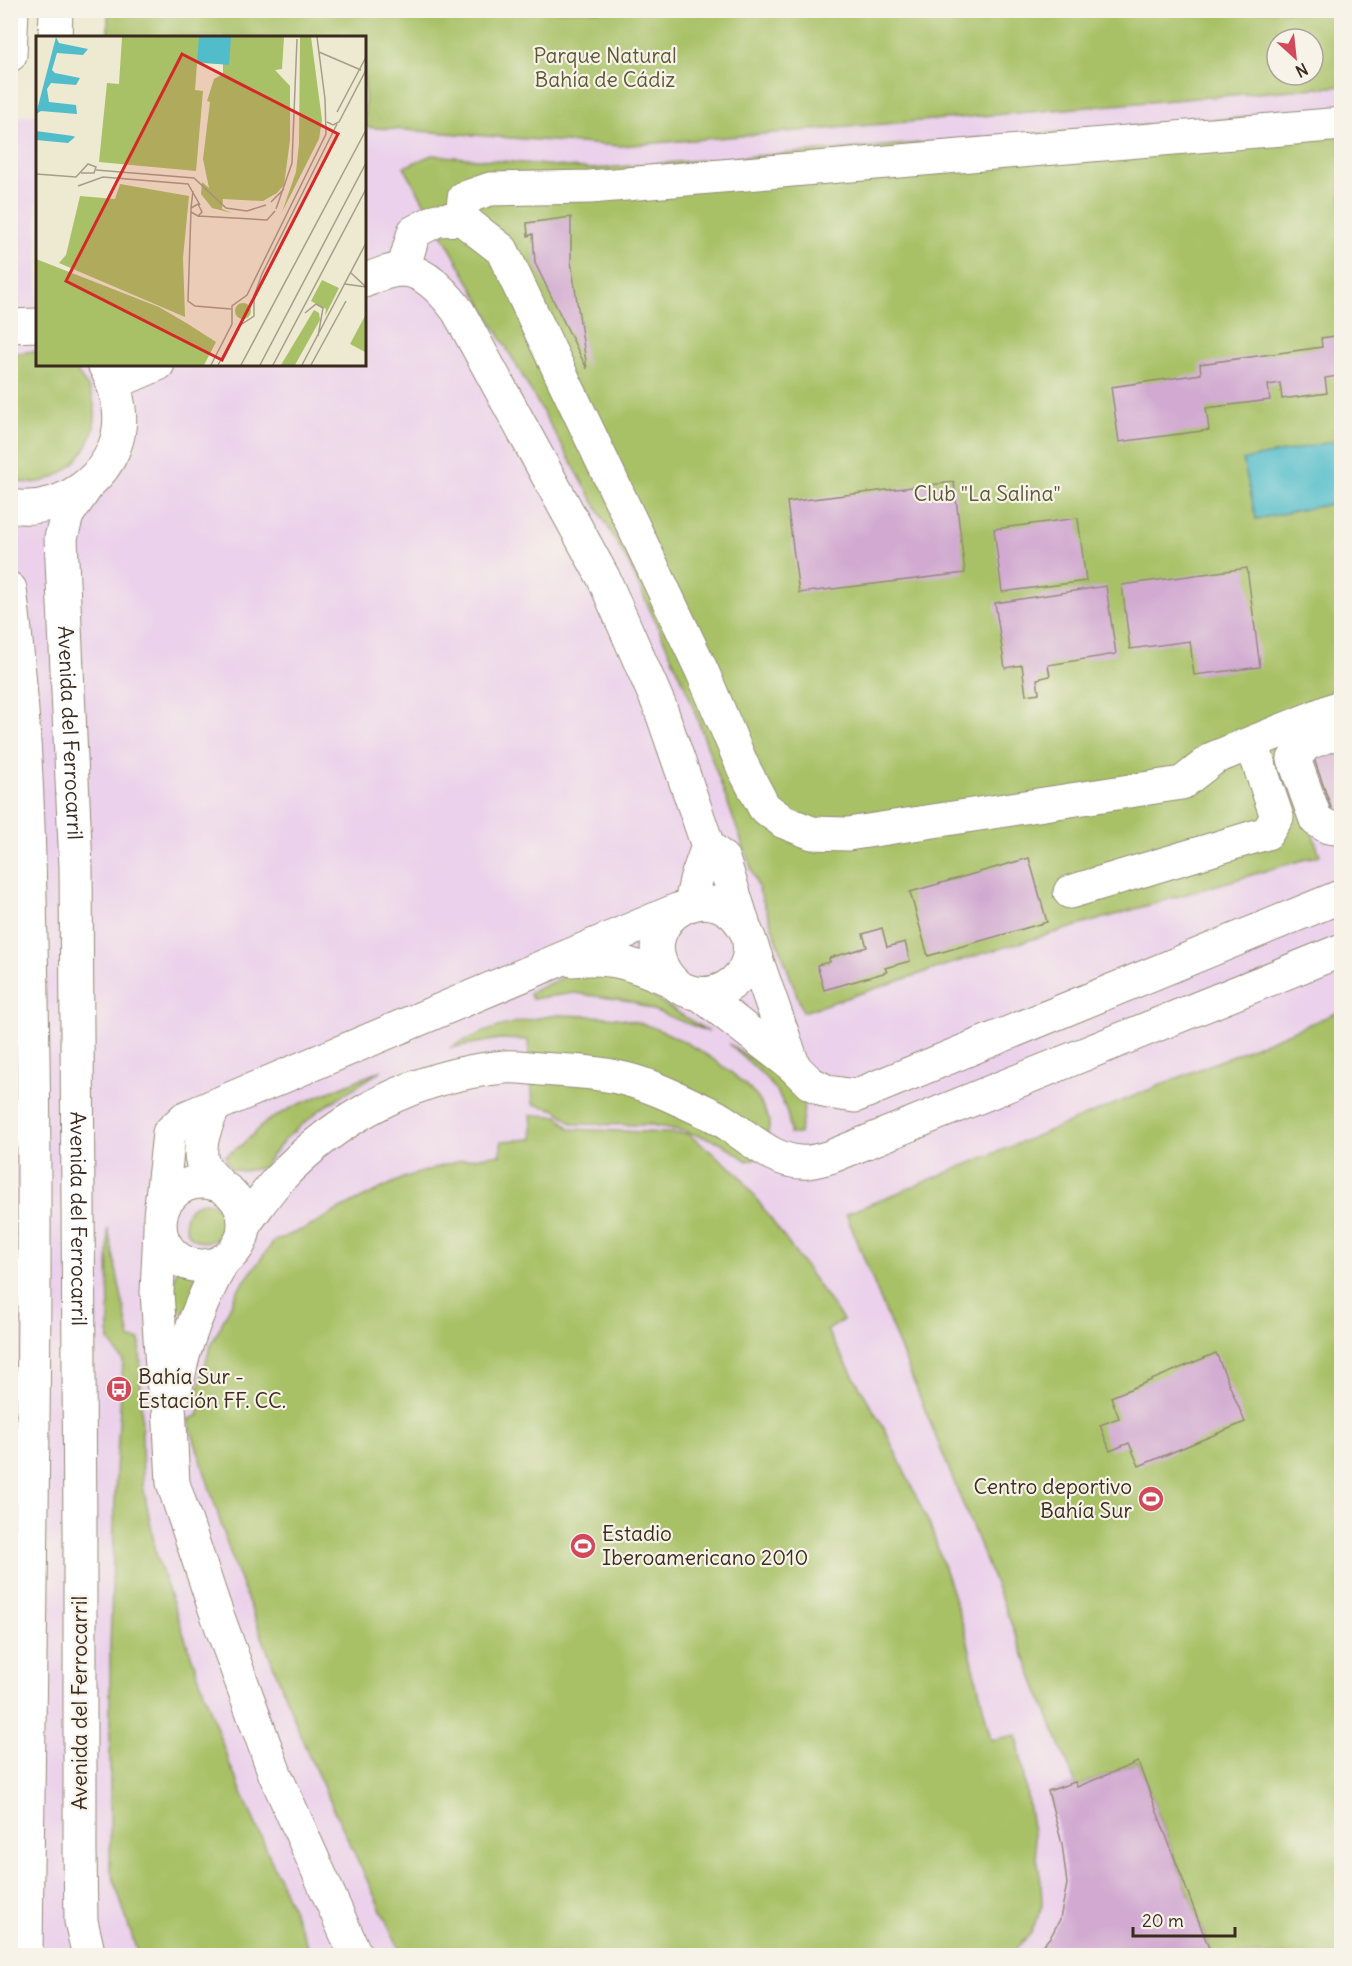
<svg xmlns="http://www.w3.org/2000/svg" width="1352" height="1966" font-family="Delius,sans-serif">
  <style>
    .built { fill: #ebd1eb }
    .green { fill: #a8c166; stroke: #727642; stroke-width: 1.5; fill-rule: evenodd }
    .water { fill: #51bdcb; stroke: #467474; stroke-width: 1.5 }
    .building { fill: #d2aad1 }
    .lines { fill: none; stroke-linecap: round; stroke-linejoin: round }
    .minor-casing { stroke: #948a78; stroke-width: 35 }
    .minor { stroke: #fff; stroke-width: 33 }
    .labels { text-anchor: middle; stroke-width: 4.5; stroke-linejoin: round; paint-order: stroke }
    .park-label { font-size: 21px; fill: #5c5734; stroke: #f7f3e8 }
    .street-label { font-size: 21px; fill: #3b2a1e; stroke: #f7f3e8 }
    .poi-label { font-size: 21px; fill: #3b2a1e; stroke: #f7f3e8; text-anchor: start }
    .inset-road { fill: none; stroke: #a69d89; stroke-width: 1.5 }
    .view { fill: #d62828; fill-opacity: 0.15; stroke: #d62828; stroke-width: 3 }
    .inset-edge { fill: none; stroke: #3b2a1e; stroke-width: 3 }
  </style>
  <rect width="100%" height="100%" fill="#f7f3e8"/>
  <filter id="ink" filterUnits="userSpaceOnUse"><feTurbulence type="fractalNoise" baseFrequency=".0167" numOctaves="2"/><feDisplacementMap in="SourceGraphic" scale="12" xChannelSelector="R" yChannelSelector="G"/><feConvolveMatrix kernelMatrix="1 2 1 2 8 2 1 2 1" color-interpolation-filters="sRGB"/></filter>
  <filter id="wash" filterUnits="userSpaceOnUse"><feTurbulence type="fractalNoise" baseFrequency=".008" numOctaves="4" result="noise"/><feDisplacementMap in="SourceGraphic" scale="24" xChannelSelector="R" yChannelSelector="G"/><feGaussianBlur stdDeviation="1.35" result="paint"/><feColorMatrix in="noise" values="0 0 0 0 0 0 0 0 0 0 0 0 0 0 0 0 0 1.4 0 .05"/><feComposite in="paint" operator="in"/></filter>
  <g filter="url(#wash)">
    <rect width="100%" height="100%" fill="#eee9d1"/>
    <path class="built" d="M1341,86V1955L11,1956V118L37,114L38,364H364L365,120L620,146Z"/>
    <path class="green" d="M108,11H1341V86L620,146L365,127L364,38L108,37ZM1277,39H1313V75H1277Z
      M1341,110V721L1288,763L1320,855L978,955L803,1012L688,693L630,566L404,167L432,155L592,169Z
      M34,351L37,352L38,364C47,364 62,362 70,365C75,368 79,375 82,379C121,425 66,500 10,479L11,354Z
      M576,971L621,977L709,1032L630,1001L574,993L532,999L529,993Z
      M1341,1011V1955H1212L1138,1762L1077,1787L846,1214Z
      M558,1015C584,1016 611,1015 636,1022C677,1033 729,1065 757,1097C762,1104 766,1114 770,1121L764,1155L747,1161L720,1142L683,1131L652,1125L573,1124L557,1110L533,1104L528,1040L499,1039L450,1048C488,1027 515,1021 558,1015Z
      M729,1044C744,1054 799,1086 803,1101C805,1112 802,1124 799,1134H790C790,1092 757,1070 729,1044Z
      M382,1070L321,1109L285,1139L262,1168L243,1171L231,1169L225,1156L242,1145L267,1121L295,1106Z
      M531,1115L558,1116L570,1129L688,1134L738,1173L843,1320L827,1331L884,1428L931,1528L966,1634L991,1740L1017,1735L1041,1882L1042,1906L1031,1933L1010,1955H402L308,1754L234,1565L188,1420L199,1415L196,1396L210,1348L238,1290L274,1241L311,1226L338,1210L403,1178L461,1160L501,1154V1141L533,1139Z
      M185 1222a20 20 0 1 1 40 0a20 20 0 1 1-40 0Z
      M108,1228L130,1339L140,1340L143,1485L157,1558L228,1760L312,1955H138L110,1868V1647L116,1470L123,1361L109,1341Z
      M177,1268L203,1278L185,1313L169,1310Z"/>
    <path class="water" d="M1341,440V502L1256,519L1243,460Z"/>
    <g id="blocks">
      <path class="building" d="M571,217V261L587,369L535,263L533,234L528,236L527,223Z
        M1342,335V391H1339L1337,376L1325,378L1327,393L1282,399L1280,383L1268,385L1270,400L1206,408L1209,430L1119,442L1111,387L1201,374L1200,364L1322,347L1321,338Z
        M954,482L965,573L799,593L787,502Z
        M1078,518L1086,581L1002,592L994,529Z
        M1247,568L1260,667L1194,675L1190,641L1130,649L1122,585Z
        M1106,586L1116,654L1048,665L1050,676L1037,679L1039,693L1026,695L1022,665L1005,668L995,603Z
        M1342,743V813L1334,816L1312,753Z
        M1029,858L1047,922L928,956L910,892Z
        M882,928L887,947L905,942L910,961L885,968L887,972L824,990L817,965L830,962L829,958L867,947L863,934Z
        M1216,1353L1245,1422L1139,1466L1129,1443L1110,1451L1100,1425L1119,1418L1111,1397Z
        M1138,1762L1212,1956H1034L1051,1936L1060,1919L1067,1884L1062,1844L1048,1791L1075,1782L1077,1787Z"/>
    </g>
  </g>
  <g filter="url(#ink)">
    <use href="#blocks" fill-opacity="0" stroke="#948a78" stroke-width="1.5"/>
    <g class="lines">
      <g class="minor-casing">
        <g id="minor">
          <path d="M55,38L56,10"/>
          <path d="M10,55L12,10"/>
          <path d="M462,219L464,198L490,189L590,187L1342,124"/>
          <path d="M403,270L414,232L437,220L462,219L502,250L702,671L743,767L764,807L784,822L812,833L848,834L1182,783L1214,758L1342,706"/>
          <path d="M364,281C376,276 389,270 401,270C424,269 446,295 458,311L603,577L660,707L708,846L723,859L743,923"/>
          <path d="M10,326L38,325"/>
          <path d="M114,383L158,364"/>
          <path id="s1" d="M87,486L67,515L61,538L76,867L80,1534V1853L81,1921L89,1956"/>
          <path d="M10,506C66,516 127,468 119,408C117,392 112,379 104,364"/>
          <path d="M10,589C30,743 30,899 33,1055C37,1355 29,1655 26,1956"/>
          <path d="M1342,730L1306,744L1294,759L1316,820L1328,827L1342,829"/>
          <path d="M1070,892L1267,833L1277,817L1252,744"/>
          <path d="M691,904L696,880L708,846"/>
          <path d="M749,938C749,944 750,950 749,956C743,985 712,1001 685,990C677,987 670,980 665,972C631,920 719,864 749,938L794,1067"/>
          <path d="M572,960C614,956 632,964 670,980"/>
          <path d="M700,994L794,1067L810,1083L828,1092L855,1096L1342,896"/>
          <path d="M215,1105C207,1121 195,1149 204,1166C208,1173 215,1179 220,1185"/>
          <circle cx="202" cy="1224" r="42"/>
          <path d="M160,1216L169,1133L185,1118L677,910"/>
          <path d="M245,1223C256,1209 266,1193 278,1180C337,1116 417,1075 504,1067C515,1066 528,1068 540,1069C569,1071 597,1072 625,1079C654,1086 682,1101 709,1113C742,1128 769,1165 808,1162C816,1161 823,1159 830,1157L1342,950"/>
          <path d="M160,1229L157,1292L163,1383L169,1405L173,1483L214,1606L275,1774L356,1956"/>
          <path d="M173,1395C179,1380 180,1364 185,1349C195,1318 207,1289 223,1261"/>
        </g>
      </g>
      <use href="#minor" class="minor"/>
    </g>
  </g>
  <defs>
    <g id="bus-disc" transform="scale(1.35)"><circle r="9.5" fill="#d1495b" stroke="#f7f3e8"/><path d="M-5-6H5V4H4V6H2V4H-2V6H-4V4H-5ZM-3.5-4V0h7V-4ZM-3.5 1.2v1.5H-2V1.2ZM2 1.2v1.5H3.5V1.2Z" fill="#fff"/></g>
    <g id="stadium-disc" transform="scale(1.35)"><circle r="9.5" fill="#d1495b" stroke="#f7f3e8"/><path d="M0-5a6.5 5 0 1 0 0 10a6.5 5 0 1 0 0-10ZM-3.5-1.8h7v3.6h-7Z" fill="#fff"/></g>
  </defs>
  <g fill-rule="evenodd">
    <use href="#bus-disc" x="119" y="1389"/>
    <use href="#stadium-disc" x="1151" y="1499"/>
    <use href="#stadium-disc" x="583" y="1546"/>
  </g>
  <g class="labels">
    <g class="park-label">
      <text x="605" y="63">Parque Natural<tspan x="605" dy="24">Bahía de Cádiz</tspan></text>
      <text x="987" y="501">Club "La Salina"</text>
    </g>
    <g class="street-label">
      <text dy="7" stroke="none"><textPath href="#s1" startOffset="254">Avenida del Ferrocarril</textPath></text>
      <text dy="7" stroke="none"><textPath href="#s1" startOffset="740">Avenida del Ferrocarril</textPath></text>
      <text transform="translate(80 1703) rotate(-90)" y="7">Avenida del Ferrocarril</text>
    </g>
    <g class="poi-label">
      <text x="138" y="1384">Bahía Sur -<tspan x="138" dy="24">Estación FF. CC.</tspan></text>
      <text x="1132" y="1494" text-anchor="end">Centro deportivo<tspan x="1132" dy="24">Bahía Sur</tspan></text>
      <text x="602" y="1541">Estadio<tspan x="602" dy="24">Iberoamericano 2010</tspan></text>
    </g>
  </g>
  <g transform="translate(36 36)">
    <rect width="330" height="330" fill="#eee9d1"/>
    <path d="M86,1H248L246,33L239,34L254,50V104L248,149L241,157L227,165L187,163L186,173L196,177L176,172L165,158L166,146L173,152L167,123L174,66L171,65L178,43L187,38V28L161,27L159,54L167,55L160,135L63,126L71,47L83,48ZM264,1H275L286,84L283,103L246,176L260,136L263,108ZM84,148L153,160L147,222L149,281L23,227L30,219L44,160L79,163ZM0,223L123,271L152,288L180,306L168,329H0ZM286,244L303,252L289,280L290,273L275,265ZM199 275a8 8 0 1 1 16 0a8 8 0 1 1-16 0ZM278,274L283,277L284,284L259,329H245ZM330,278V313L329,316L314,308Z" fill="#a8c166"/>
    <path d="M20,1L23,7L52,13L47,19L21,17L16,34L19,37L44,42L40,49L15,47L11,53L13,66L40,69L41,78L5,75L0,78ZM163,1H195L193,29L161,26ZM0,95L37,100L39,101L32,107L0,104Z" fill="#51bdcb"/>
    <path class="inset-road" d="M283,16L325,34M301,76L330,21M291,86L297,89L303,86L330,34M60,134L158,142L190,172L211,175L230,169M0,138L40,141L52,128L60,131L58,137H45M42,150L67,141L152,148L164,169M235,166L248,153M155,172L162,168L166,176L162,180L155,176V172L157,155M240,173L256,127L261,3M155,174L152,265L159,270L195,273M162,180L231,184L239,175M315,237L329,250M309,248L330,251M269,277L280,268L287,272L282,300M175,329L196,288V270L211,259L290,98L289,63L281,1M182,329L203,290L218,280V260L226,238L301,88M205,329L330,94M224,329L330,127M237,329L330,153M266,329L330,207M275,329L310,265"/>
    <path class="view" d="M146,18L302,98L186,324L30,245Z"/>
    <rect width="330" height="330" class="inset-edge"/>
  </g>
  <rect width="1352" height="1966" fill="none" stroke="#f7f3e8" stroke-width="36"/>
  <g transform="translate(1295 57) rotate(153)"><circle r="28" fill="#f7f3e8" stroke="#aca397" stroke-width="1.5"/>
  <path d="M0-4.5L10 22L0 15L-10 22Z" fill="#d1495b"/>
  <text y="-9" font-size="16" font-weight="bold" text-anchor="middle" fill="#3b2a1e">N</text>
  </g>
  <path d="M1133 1927v9h102v-9" fill="none" stroke="#3b2a1e" stroke-width="3"/>
  <text x="1142" y="1927" font-size="18" fill="#3b2a1e" stroke="#f7f3e8" stroke-width="4.5" paint-order="stroke">20 m</text>
</svg>
